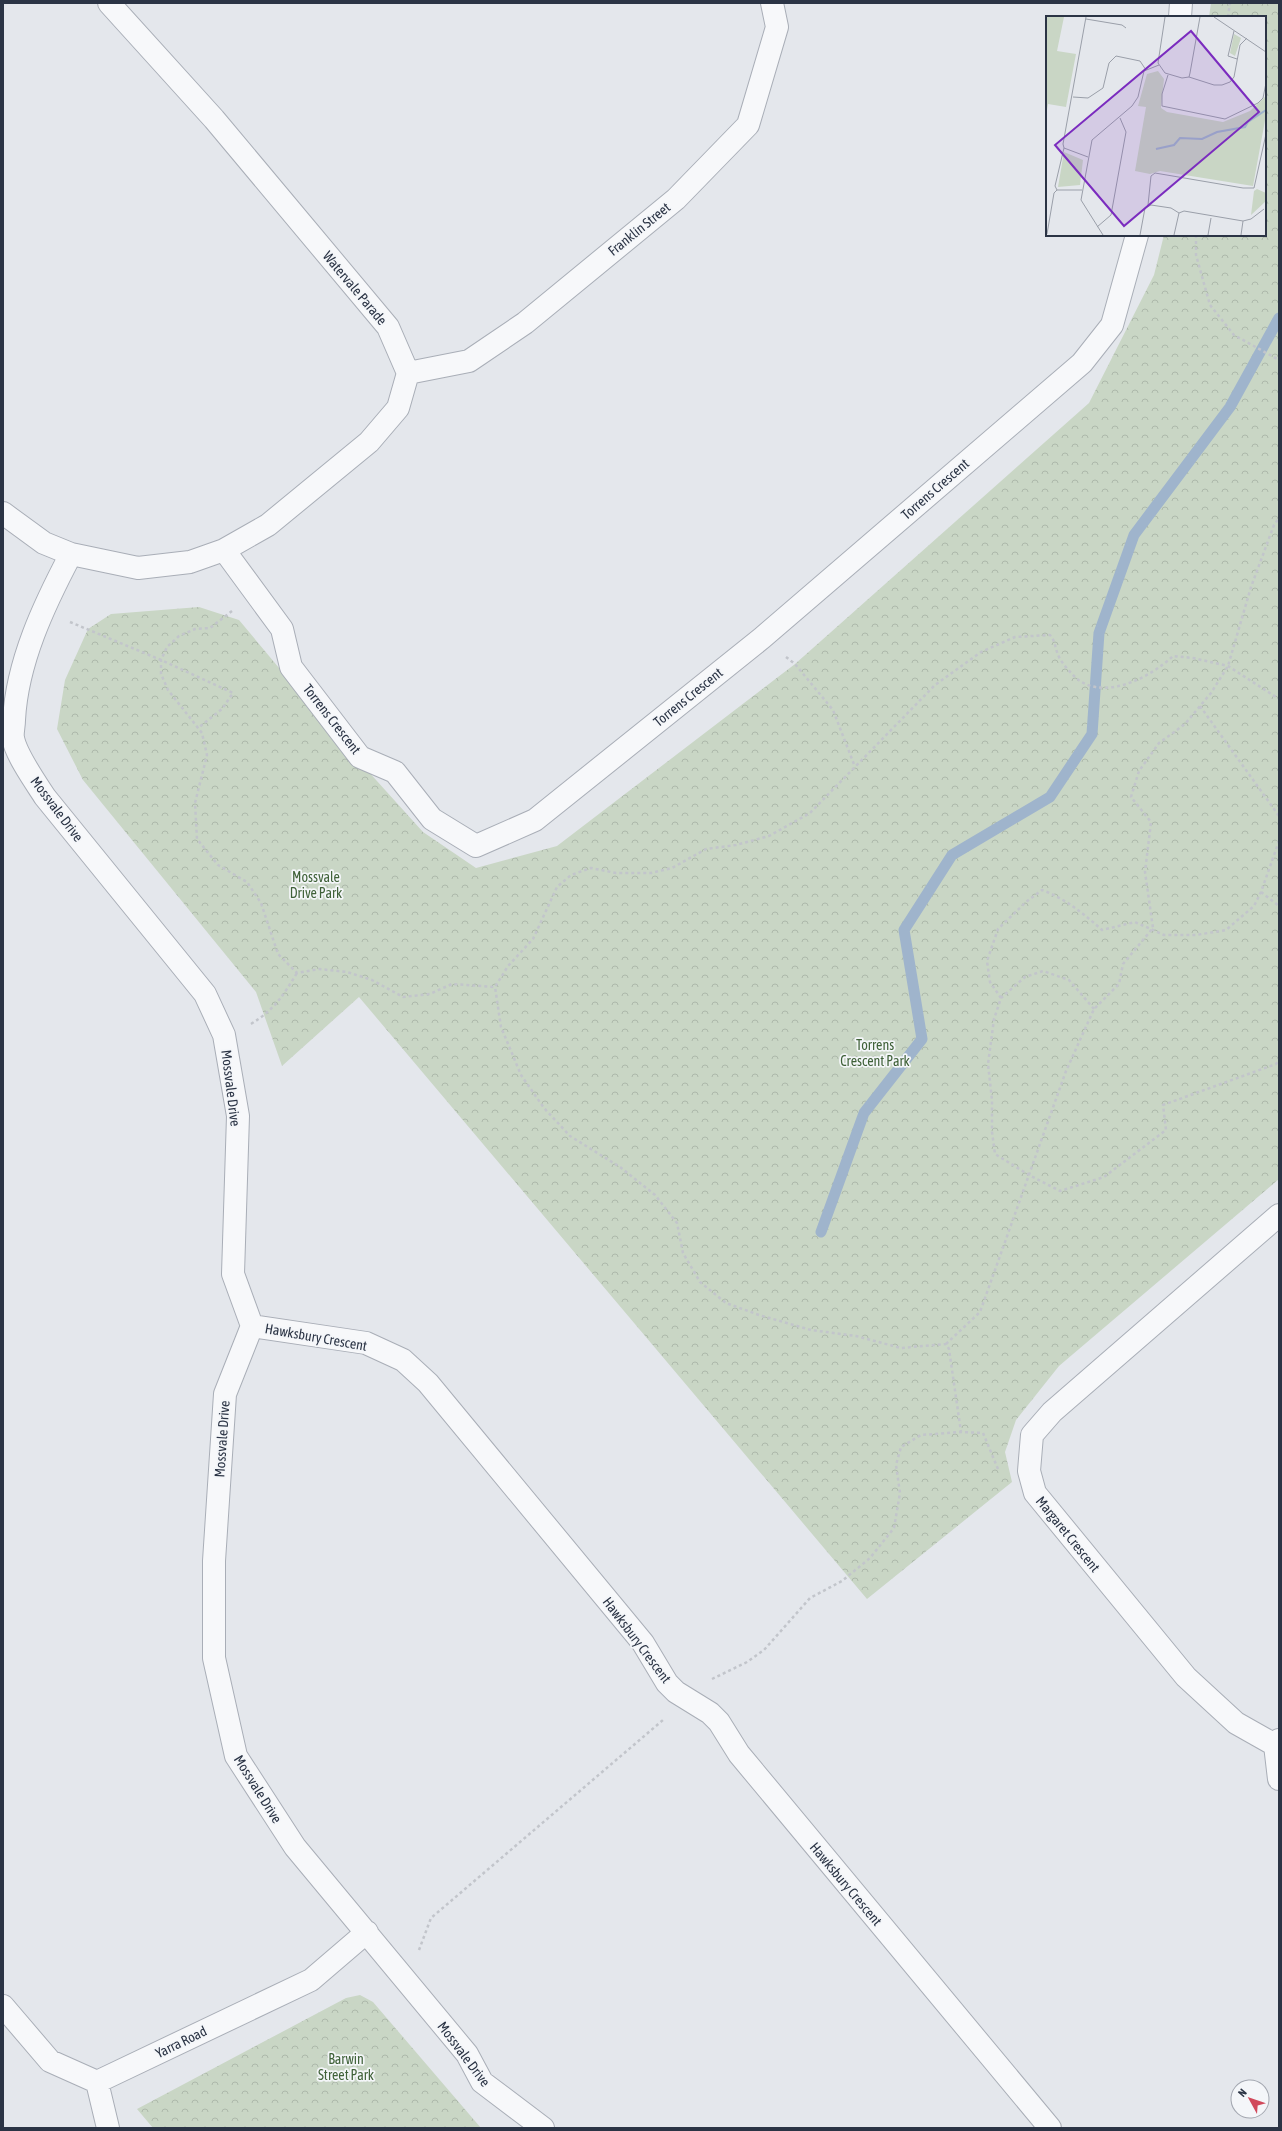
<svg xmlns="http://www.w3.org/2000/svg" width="1282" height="2131" font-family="'Asap Condensed',sans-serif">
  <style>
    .forest { fill: url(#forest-crowns) }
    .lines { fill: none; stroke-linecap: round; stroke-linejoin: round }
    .stream { stroke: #9fb4cc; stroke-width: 11 }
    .street-casing { stroke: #a9aeb7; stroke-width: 24 }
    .path { stroke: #c2c5cb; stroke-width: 2.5; stroke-dasharray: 3 3; stroke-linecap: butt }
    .street { stroke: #f7f8fa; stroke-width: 22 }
    .labels { text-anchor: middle; stroke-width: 3.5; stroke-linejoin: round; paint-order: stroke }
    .street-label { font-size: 14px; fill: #2b3445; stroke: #f4f6f9 }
    .park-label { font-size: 14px; fill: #3f6138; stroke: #f4f6f9 }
    .inset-river { fill: none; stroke: #9fb4cc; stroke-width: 2 }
    .inset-road { fill: none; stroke: #9a9fa9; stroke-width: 1 }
    .view { fill: #7b2cbf; fill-opacity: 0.15; stroke: #7b2cbf; stroke-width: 2 }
    .inset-edge { fill: none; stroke: #2b3445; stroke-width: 2 }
  </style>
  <defs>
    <pattern id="forest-crowns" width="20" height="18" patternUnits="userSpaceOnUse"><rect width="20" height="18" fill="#c9d6c5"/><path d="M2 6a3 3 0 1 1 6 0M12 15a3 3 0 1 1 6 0" fill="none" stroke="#adb8ab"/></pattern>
  </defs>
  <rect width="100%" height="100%" fill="#e4e7ec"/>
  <path class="forest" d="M1211,3H1279V1179L1059,1366L1016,1420L1005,1452L1012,1482L867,1599L359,997L282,1066L256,992L83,780L57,729L65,680L88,629L111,614L199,607L239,620L330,729L423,832L476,868L557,846L795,664L1089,403L1154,275L1164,235H1265V17H1209Z
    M360,1995L373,2002L481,2128H153L137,2109L346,1998Z"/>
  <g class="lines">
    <path class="stream" d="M821,1232L864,1113L922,1039L904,930L952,855L1050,797L1092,734L1099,633L1134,535L1230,407L1279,318"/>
    <g class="street-casing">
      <path id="street" d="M1180,17L1181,3
        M408,373L469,361L525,323L676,199L748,125L777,27L772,3
        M3,513L44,543L71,554L138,568L190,562L224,550L268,525L369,442L398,408L408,373L388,327L214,119L109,3
        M224,550L282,629L291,667L360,757L395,772L432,819L476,846L535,820L762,638L1082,363L1112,325L1137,235
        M71,554C44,605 17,662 14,720C14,726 12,733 13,738C16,755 36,783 45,797L205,994L224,1035L238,1116L233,1274L252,1326L225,1394L214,1561V1658L236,1756L295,1847L467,2054L482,2082L543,2128
        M252,1326L366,1343L403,1360L428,1383L643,1643L667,1683L676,1692L710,1713L719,1722L739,1754L1050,2128
        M1279,1740L1275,1745L1279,1779
        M1275,1745L1236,1723L1186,1677L1035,1493L1029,1471L1032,1435L1052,1412L1279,1215
        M3,2006L50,2061L97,2082L311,1980L367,1932
        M97,2082L108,2128"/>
    </g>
    <path class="path" d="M1228,17L1230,3
      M1196,235V255L1210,305L1234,335L1279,360
      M232,611L210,628L195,629L179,636L167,647L161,660V674L168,690L202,733L207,755L195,803L197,839L218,865L247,882L261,903L278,954L297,973L319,969L347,972L372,980L403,997L430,994L452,984L495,987
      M70,622L161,660L233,693L222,709L198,728
      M786,657L795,664L833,710L855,767
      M1200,706L1279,816
      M1261,892L1279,906
      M1001,998L990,982L987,961L998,929L1026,902L1042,890C1066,899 1084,914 1102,930L1135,922L1164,935H1196L1226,930L1254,906L1261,892L1279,841
      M1094,1009L1069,980L1043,971L1025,977L1001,998L994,1019L988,1064L992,1100V1132L995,1154L1029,1175L1060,1191L1104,1177L1166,1130L1163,1105L1276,1064L1279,1060
      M251,1024C275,1009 282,997 297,973
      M946,1344L980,1312L1066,1071L1094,1009L1119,984L1123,964L1153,928L1145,872L1151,822L1131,797L1139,771L1159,743L1185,724L1211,693L1228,666L1251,587L1274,525L1279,518
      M998,1469L983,1433L961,1432L949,1349L946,1344L901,1348L856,1336L811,1330L759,1315L726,1303L700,1282L683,1253L677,1223L655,1195L620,1167L570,1136L544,1108L521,1075L501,1027L495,987L508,966L533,939L557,887L571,875L591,868L616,873H651L672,868L706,849L736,845L769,836L810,813L935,685L981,652L1015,637L1050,635C1056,642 1055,649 1059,657C1062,663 1069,671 1074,676C1101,703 1150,678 1173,656L1193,658L1228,666L1279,699
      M712,1679L747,1662L764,1650L810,1598L842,1581L870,1558L894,1528L900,1493L896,1465L901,1447L921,1435L961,1432
      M419,1950L431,1918L663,1720"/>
    <use href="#street" class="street"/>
  </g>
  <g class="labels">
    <g class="street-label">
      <text transform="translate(639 229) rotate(-39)" y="5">Franklin Street</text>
      <text transform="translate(355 288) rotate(50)" y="5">Watervale Parade</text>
      <text transform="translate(935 489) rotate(-41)" y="5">Torrens Crescent</text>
      <text transform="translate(688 697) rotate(-39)" y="5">Torrens Crescent</text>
      <text transform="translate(332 719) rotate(52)" y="5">Torrens Crescent</text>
      <text transform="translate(57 809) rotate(53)" y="5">Mossvale Drive</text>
      <text transform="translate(231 1088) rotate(83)" y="5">Mossvale Drive</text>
      <text transform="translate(316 1337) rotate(10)" y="5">Hawksbury Crescent</text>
      <text transform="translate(222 1439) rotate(-86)" y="5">Mossvale Drive</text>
      <text transform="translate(1068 1534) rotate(51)" y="5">Margaret Crescent</text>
      <text transform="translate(637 1640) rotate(53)" y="5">Hawksbury Crescent</text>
      <text transform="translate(258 1789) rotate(58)" y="5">Mossvale Drive</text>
      <text transform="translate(846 1884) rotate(50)" y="5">Hawksbury Crescent</text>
      <text transform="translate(181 2042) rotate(-26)" y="5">Yarra Road</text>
      <text transform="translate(464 2054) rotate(53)" y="5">Mossvale Drive</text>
    </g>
    <g class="park-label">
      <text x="316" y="882">Mossvale<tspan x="316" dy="16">Drive Park</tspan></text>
      <text x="875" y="1050">Torrens<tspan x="875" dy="16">Crescent Park</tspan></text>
      <text x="346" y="2064">Barwin<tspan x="346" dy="16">Street Park</tspan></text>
    </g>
  </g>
  <g transform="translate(1046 16)">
    <rect width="220" height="220" fill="#e4e7ec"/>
    <path d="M0,1H18L11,35L30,38L20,91L2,88L0,100ZM188,18L195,22L189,40L184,37ZM112,55L118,63L115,92L121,96L177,106L204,95L220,80V99L207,170L114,155L104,158L89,155L100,91L92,90L101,58ZM18,136L37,144L34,169L12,171ZM211,173L220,177V185L205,199L208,175Z" fill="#c9d6c5"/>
    <path class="inset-river" d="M110,133L128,129L134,122L156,123L171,116L199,111L202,106L220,94"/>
    <path class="inset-road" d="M40,1L17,128L18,132L42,141M119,1L112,47L119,57L136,62L143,61L144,57L154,1M168,1L220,36M40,3L76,9L80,12M188,15L182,40L191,43M122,59L116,78V90L179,103L212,87L217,82L220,67M143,61L168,69H176L184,66L188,61L194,29L201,22M27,81L42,82L57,72L63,47L70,40L94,45L100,54M11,174L9,170L18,132M102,189L105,160L109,157L197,172H208L220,118M133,197L138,195L197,205L205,203L218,193M51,211L65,199L80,116L74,102M1,218L8,177L11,174H36M57,219L35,184L46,124L86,90L92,81L98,55L113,49M94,219L99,192L105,189L125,192L133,197L128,219M162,219L165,202M195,219L197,205"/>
    <path class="view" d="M145,15L213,96L78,210L9,129Z"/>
    <rect width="220" height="220" class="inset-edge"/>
  </g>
  <rect width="1282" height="2131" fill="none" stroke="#2b3445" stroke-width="8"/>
  <g transform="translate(1250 2099) rotate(310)"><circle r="19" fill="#f4f6f9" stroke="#a4a8b1"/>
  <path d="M0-3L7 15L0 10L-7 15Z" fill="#d1495b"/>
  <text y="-6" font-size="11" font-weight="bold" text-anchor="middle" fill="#2b3445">N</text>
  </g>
</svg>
